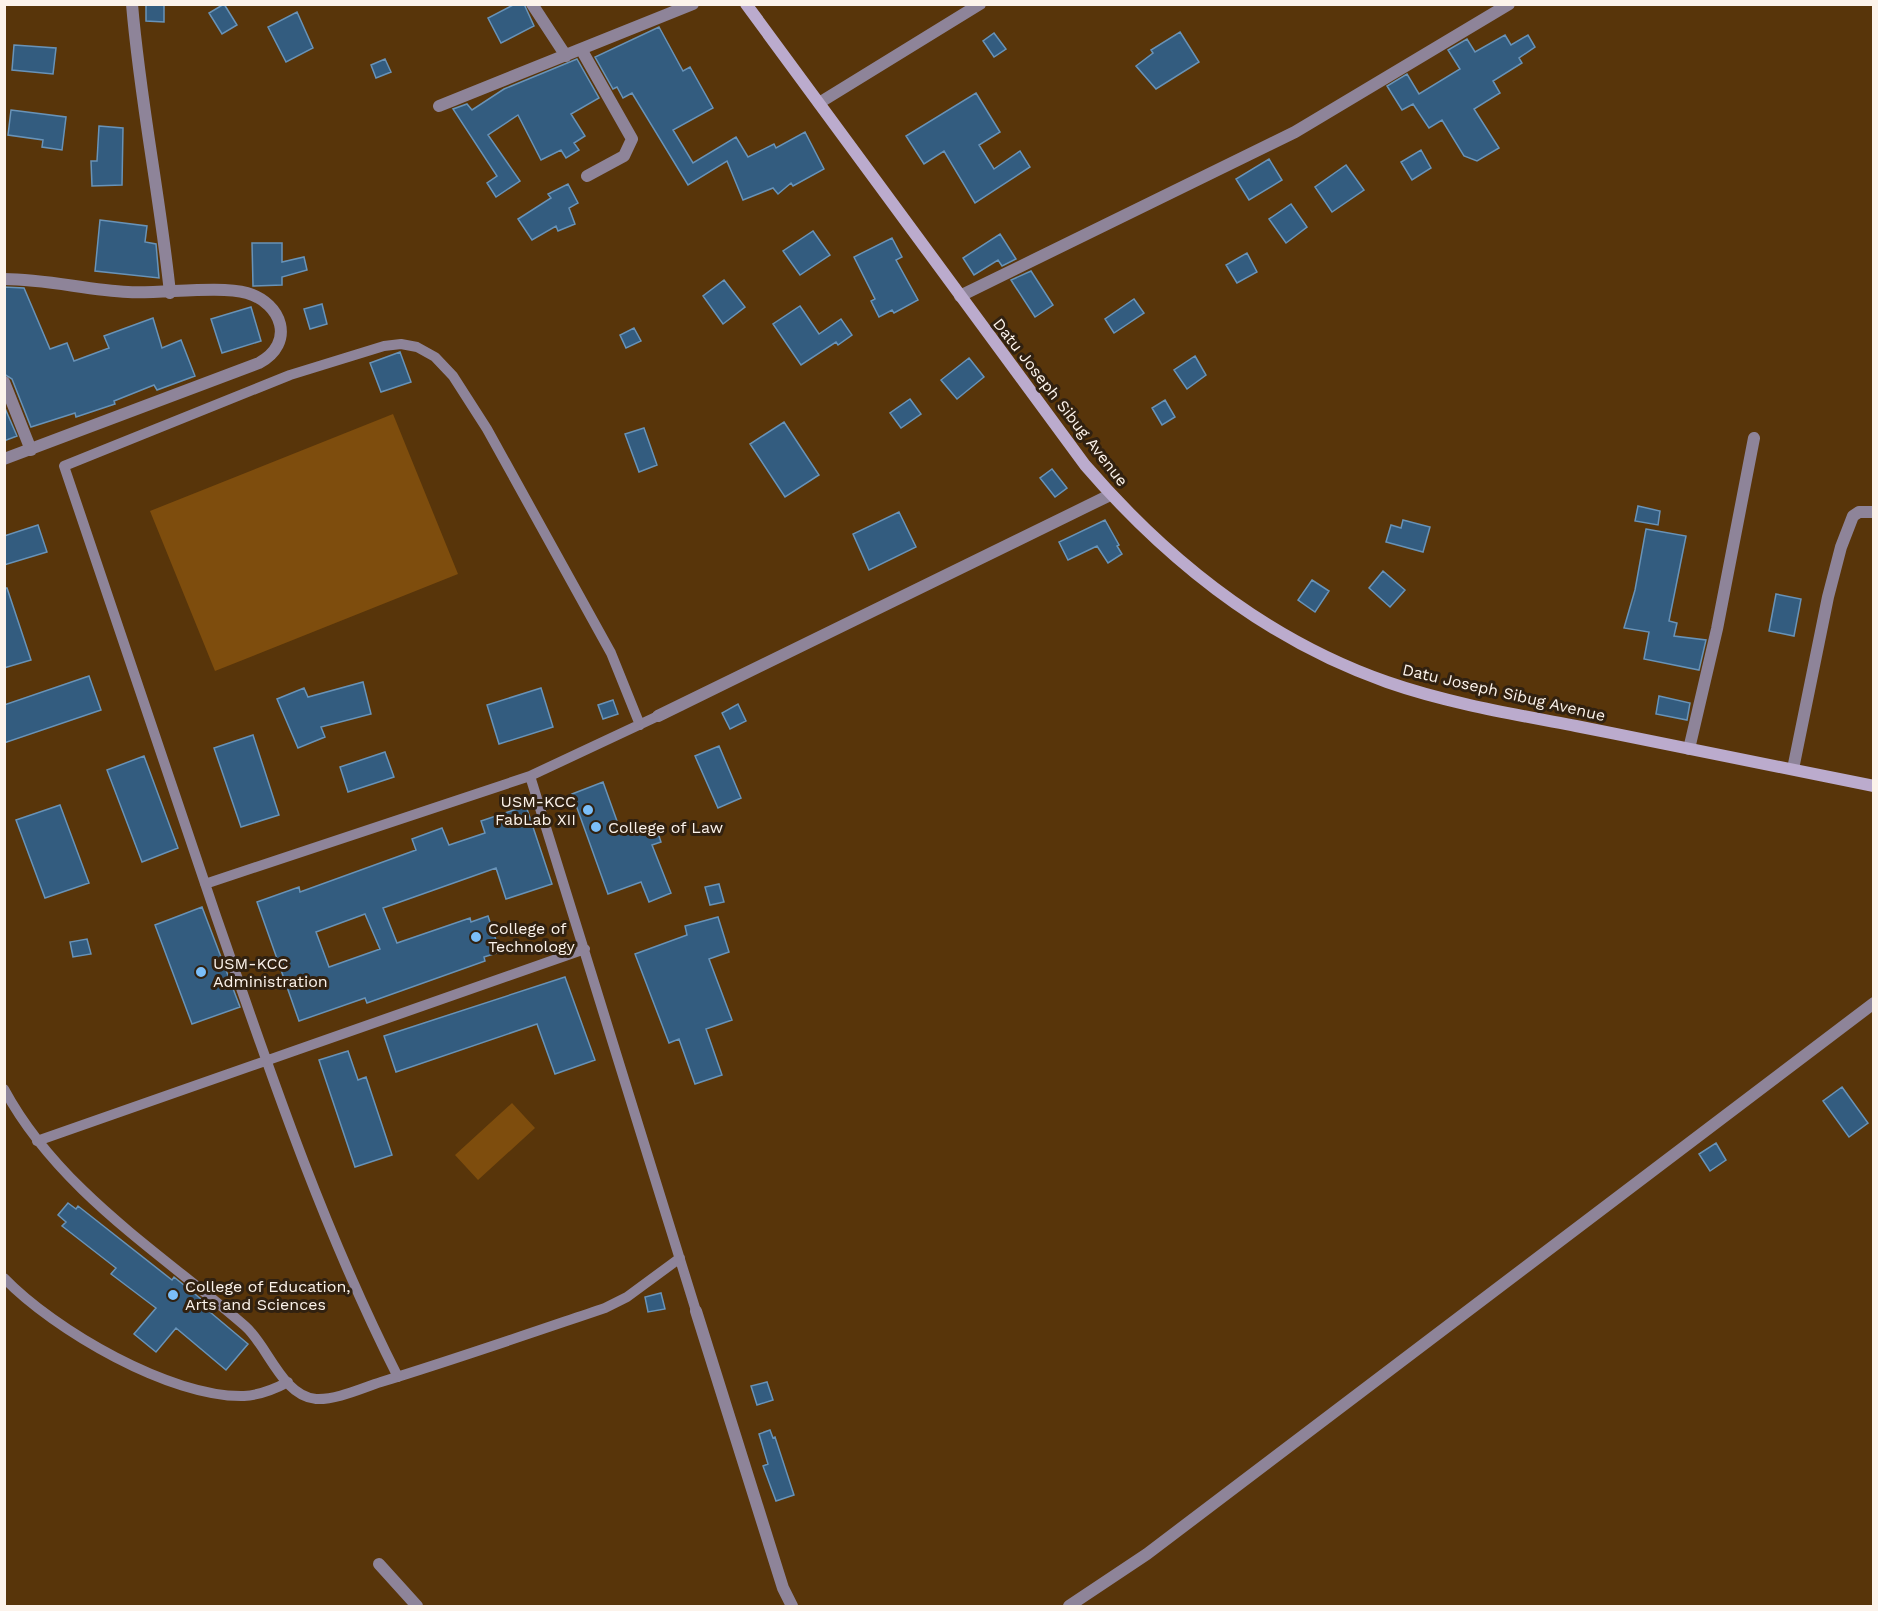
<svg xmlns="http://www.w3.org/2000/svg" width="1878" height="1611" font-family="'Work Sans',sans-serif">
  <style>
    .green { fill: #7e4d0d }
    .building { fill: #335c7f; stroke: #6893b8; stroke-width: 1.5; fill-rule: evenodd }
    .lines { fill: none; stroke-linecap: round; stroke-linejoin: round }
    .service { stroke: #8e8499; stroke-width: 10 }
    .minor { stroke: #8e8499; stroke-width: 12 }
    .tertiary { stroke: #8e8499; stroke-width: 12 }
    .secondary { stroke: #bbabcd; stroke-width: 12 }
    .poi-dot { fill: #7bbef8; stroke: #312110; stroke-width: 2 }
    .labels { text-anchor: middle; stroke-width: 6; stroke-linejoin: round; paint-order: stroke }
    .street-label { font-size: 16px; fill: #fcf3eb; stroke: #312110 }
    .poi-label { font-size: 16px; fill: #fcf3eb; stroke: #312110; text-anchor: start }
  </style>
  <rect width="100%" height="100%" fill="#58350a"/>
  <path class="green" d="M393,414L458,574L215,671L150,511Z
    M512,1103L535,1128L478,1180L455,1155Z"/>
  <path class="building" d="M146,4H164V22L146,21Z
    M224,4L237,25L222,34L209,13Z
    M515,4H524L534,26L501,43L488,18Z
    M297,12L313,48L286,62L268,27Z
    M659,27L683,71L690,67L713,108L673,130L693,163L736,137L748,157L774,144L776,148L805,132L824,169L793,186L791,183L778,194L773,188L743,200L727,161L688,185L632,93L623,98L617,87L613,89L595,57Z
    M1180,32L1199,62L1156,89L1136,66L1153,53L1151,50Z
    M994,33L1006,49L994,57L983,41Z
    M1505,35L1511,45L1528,35L1535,47L1519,58L1522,63L1493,81L1500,93L1474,109L1499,148L1477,161L1464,156L1442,120L1429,128L1413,104L1402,110L1387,86L1407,74L1419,94L1460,69L1448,50L1467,39L1475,52Z
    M14,45L56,48L53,74L12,70Z
    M385,59L391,72L376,78L371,65Z
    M577,59L599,98L571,114L585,136L574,143L579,150L566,158L561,150L541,160L518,115L488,135L520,181L496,197L487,183L497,176L453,109L467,104L472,110L504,89Z
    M976,93L1000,132L979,145L994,169L1020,151L1030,167L975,203L944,151L924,164L906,136Z
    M11,110L66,117L62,150L42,147L43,140L8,135Z
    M99,126L123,128L122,185L92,186L91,161H97Z
    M1421,150L1431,168L1412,180L1401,162Z
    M1269,159L1282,180L1249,200L1236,179Z
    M1346,165L1364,190L1332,212L1315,187Z
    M568,184L578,203L569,208L575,224L558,231L556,226L532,240L518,219L551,198L548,194Z
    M1291,204L1307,227L1286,243L1269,219Z
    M100,220L147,226L145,242L156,244L159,278L95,271Z
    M813,231L830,255L800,275L783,251Z
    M1000,234L1016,259L1002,266L998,260L974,275L963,258Z
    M892,238L902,257L896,260L918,300L894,313L892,310L879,317L871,301L875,299L854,257Z
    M252,243H282V262L304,257L307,270L282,277V285L253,286Z
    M1247,253L1257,272L1237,283L1226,265Z
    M1031,271L1053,305L1035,317L1011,280Z
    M724,280L745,307L723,324L703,296Z
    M4,287L24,288L50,349L67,343L74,361L109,348L104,336L153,318L162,348L181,340L195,376L157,390L154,385L114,401L115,404L76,417L75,413L31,427L12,379L4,374Z
    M1134,299L1144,313L1114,333L1105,319Z
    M322,304L327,324L310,329L304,309Z
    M800,306L819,334L841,319L852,335L838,345L836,342L801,365L773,324Z
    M251,307L261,341L222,353L211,319Z
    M634,328L641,341L626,348L620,335Z
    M400,352L411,382L381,392L370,363Z
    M1195,356L1206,375L1187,389L1174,370Z
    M969,358L984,377L957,399L941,380Z
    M910,399L921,414L901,428L890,413Z
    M1165,400L1175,417L1162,425L1152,408Z
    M4,406L17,436L4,441Z
    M784,422L819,475L785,497L750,444Z
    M644,428L657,465L639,472L625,434Z
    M1052,469L1067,488L1055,497L1040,478Z
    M1638,506L1660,511L1658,525L1635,521Z
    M899,512L916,547L869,570L853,534Z
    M1105,520L1119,545L1117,546L1122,554L1108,563L1097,546L1068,560L1059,542Z
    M1403,520L1430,527L1423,552L1386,542L1391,525L1401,528Z
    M38,525L47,552L4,565V536Z
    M1646,529L1686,536L1669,621L1677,623L1674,636L1706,640L1699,670L1644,659L1649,632L1624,628L1635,590Z
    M1383,571L1405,590L1390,607L1369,588Z
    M1312,580L1329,591L1315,612L1298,600Z
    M4,588H7L31,660L4,668Z
    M1776,594L1801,599L1794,636L1769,631Z
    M89,676L101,710L4,743V705Z
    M363,682L371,714L321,727L325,737L298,748L277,699L304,688L308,697Z
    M541,688L553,727L499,744L487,705Z
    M1659,696L1690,703L1687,720L1656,714Z
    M613,700L618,714L603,719L598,705Z
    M738,704L746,721L730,729L722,713Z
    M253,735L279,815L241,827L214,748Z
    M719,746L741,798L718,808L695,756Z
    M385,752L394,777L348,792L340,767Z
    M144,756L178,848L142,862L107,770Z
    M603,782L622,835L633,831L634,835L656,827L661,842L652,845L671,893L649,902L641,882L608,894L572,794Z
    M60,805L89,883L45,898L16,820Z
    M526,806L552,884L506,899L496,868L383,908L397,943L470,918L471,922L488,916L500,952L484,957L485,961L367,1003L365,998L299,1021L257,902L299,887L300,892L416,850L412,839L442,828L449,845L485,833L481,821ZM365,914L380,949L329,967L316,932Z
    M719,884L724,902L710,905L705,887Z
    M202,907L240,1007L192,1024L155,925Z
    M718,917L729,952L709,959L732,1020L706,1029L722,1075L695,1084L679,1039L669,1043L635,954L687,935L685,926Z
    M87,939L91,954L73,957L70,942Z
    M565,977L595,1060L555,1074L537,1024L396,1072L384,1036Z
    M348,1051L358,1080L366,1077L392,1155L355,1167L319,1060Z
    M1842,1087L1868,1123L1849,1137L1823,1101Z
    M1716,1143L1726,1160L1710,1171L1699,1154Z
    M68,1203L76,1209L78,1206L172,1280L174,1277L201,1299L198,1302L248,1344L226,1370L176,1328L156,1352L134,1334L156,1308L111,1274L116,1268L62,1226L66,1222L58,1215Z
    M661,1293L665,1309L648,1312L645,1297Z
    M767,1382L773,1400L757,1405L751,1386Z
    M770,1430L773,1438L775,1437L794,1495L776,1501L763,1466L768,1464L759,1434Z"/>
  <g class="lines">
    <path class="service" d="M530,776L696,1311
      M205,884L530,776L658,716
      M4,1089C59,1191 160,1252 245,1326C268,1346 282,1396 316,1399C337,1400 362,1388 381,1382C456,1359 531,1333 605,1308L627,1297L680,1258
      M37,1141L585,949
      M4,1278C54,1330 171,1398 244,1396C260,1395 273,1390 288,1382
      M398,1377C327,1237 276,1090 225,942C170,784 118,625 64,466L290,375L384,346L401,344L417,347L435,357L453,376L487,429L611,653L640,725"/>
    <path class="minor" d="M132,4C140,101 160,196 170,293
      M532,4L566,56
      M581,49L632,139L624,156L587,176
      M819,103L980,4
      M439,106L693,4
      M4,279C46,279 87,290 128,292C160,294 220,285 247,293C282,303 296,343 259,363L4,459
      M960,296L1295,132L1509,4
      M4,382L31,450
      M658,716L1110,495
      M1689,749L1717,629L1754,438
      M1793,769L1828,597L1841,547L1853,516L1859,512H1874
      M696,1311L783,1588L792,1606
      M379,1564L417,1606"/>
    <path class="tertiary" d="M1069,1606L1147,1554L1874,1003"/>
    <path class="secondary" d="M746,4L1085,465C1167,560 1267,640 1387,682C1447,703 1513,714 1576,726C1675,746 1774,765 1874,786"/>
  </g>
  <g class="poi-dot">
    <circle cx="588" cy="810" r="6"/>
    <circle cx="596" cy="827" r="6"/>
    <circle cx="476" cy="937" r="6"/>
    <circle cx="201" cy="972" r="6"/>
    <circle cx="173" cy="1295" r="6"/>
  </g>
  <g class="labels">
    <g class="street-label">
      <text transform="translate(1061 402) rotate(52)" y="6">Datu Joseph Sibug Avenue</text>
      <text transform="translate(1504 692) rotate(13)" y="6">Datu Joseph Sibug Avenue</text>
    </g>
    <g class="poi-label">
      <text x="576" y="807" text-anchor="end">USM-KCC<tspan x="576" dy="18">FabLab XII</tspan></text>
      <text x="608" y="833">College of Law</text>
      <text x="488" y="934">College of<tspan x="488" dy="18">Technology</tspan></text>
      <text x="213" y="969">USM-KCC<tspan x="213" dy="18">Administration</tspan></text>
      <text x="185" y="1292">College of Education,<tspan x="185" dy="18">Arts and Sciences</tspan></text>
    </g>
  </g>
  <rect width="1878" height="1611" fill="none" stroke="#fcf3eb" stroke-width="12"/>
</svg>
